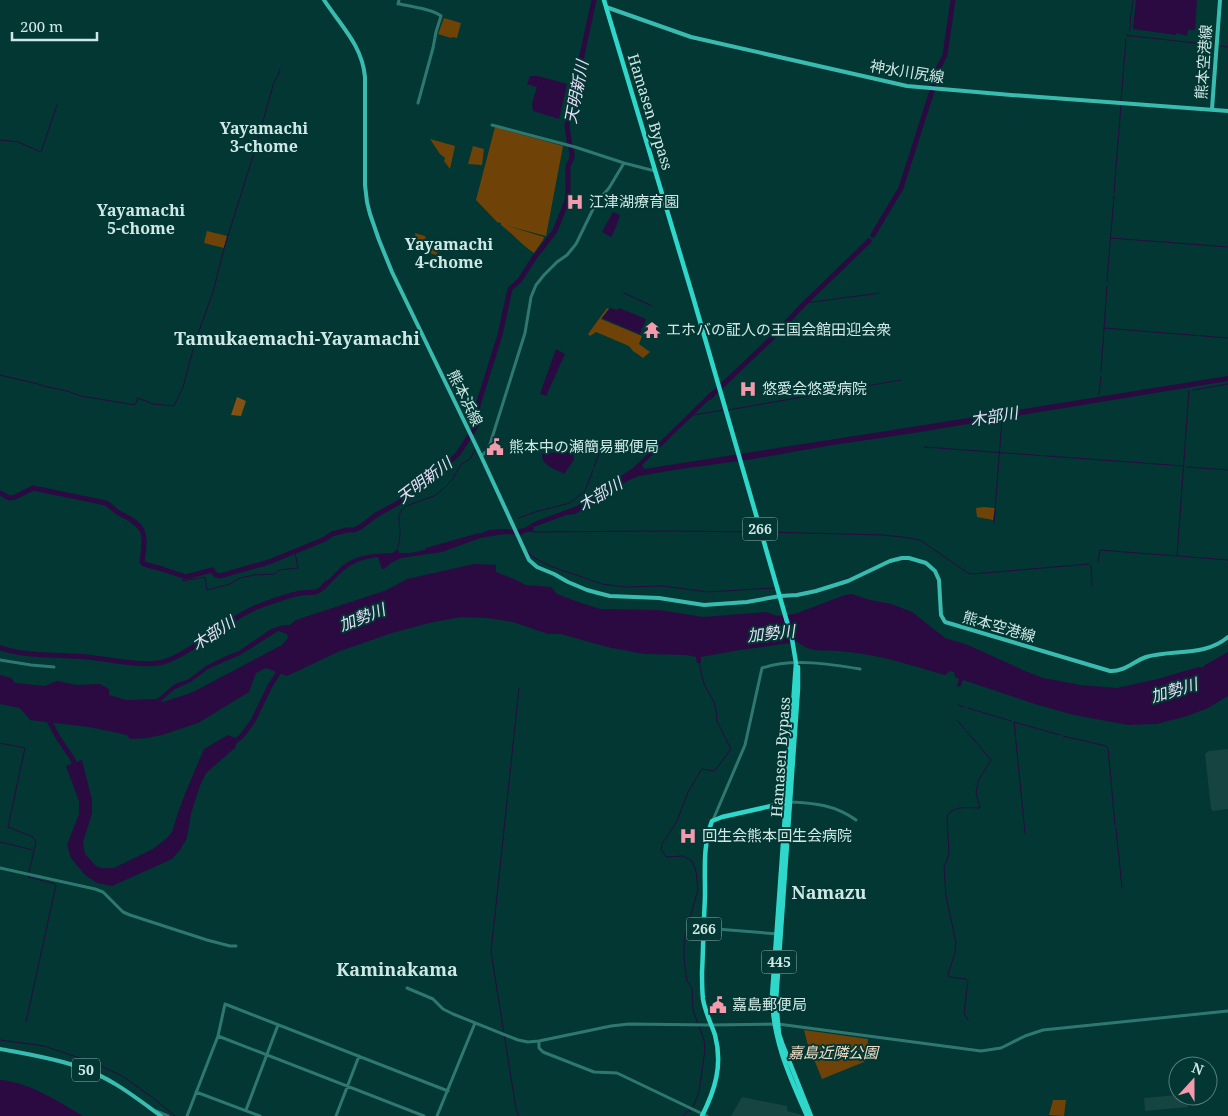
<svg xmlns="http://www.w3.org/2000/svg" width="1228" height="1116" font-family="'Noto Serif','Noto Sans JP',serif">
  <style>
    .built { fill: #164440 }
    .green { fill: #6f4308 }
    .forest { fill: #835213 }
    .water { fill: #2a0a41; fill-rule: evenodd }
    .lines { fill: none; stroke-linecap: round; stroke-linejoin: round }
    .stream { stroke: #2a0a41; stroke-width: 1 }
    .river { stroke: #2a0a41; stroke-width: 5 }
    .minor { stroke: #2e7871; stroke-width: 3 }
    .major { stroke: #3abbb0; stroke-width: 4 }
    .highway { stroke: #2ed7ca; stroke-width: 4.5 }
    .labels { text-anchor: middle; stroke-width: 4; stroke-linejoin: round; paint-order: stroke }
    .shield { fill: #023733; stroke: #92b3b0; stroke-width: 1 }
    .shield-label { font-size: 14px; font-weight: bold; fill: #cfe8e5 }
    .street-label { font-size: 15px; fill: #cfe8e5; stroke: #023733 }
    .poi-label { font-size: 15px; fill: #cfe8e5; stroke: #023733; text-anchor: start }
    .park-label { font-size: 15px; font-style: italic; fill: #f2dcc6; stroke: #023733 }
    .water-label { font-size: 16px; font-style: italic; fill: #eaddf8; stroke: #023733 }
    .neighbourhood-label { font-size: 16px; font-weight: bold; fill: #cfe8e5; stroke: #023733 }
    .quarter-label { font-size: 18px; font-weight: bold; fill: #cfe8e5; stroke: #023733 }
  </style>
  <rect width="100%" height="100%" fill="#023733"/>
  <path class="built" d="M1228,749V809L1213,811L1211,809L1205,754L1208,751Z
    M1178,1095V1096H1187L1188,1107L1145,1111L1144,1098Z
    M742,1097L787,1106V1111L802,1115V1116H731Z"/>
  <path class="green" d="M444,18L461,23L457,38L452,37L451,38L438,34Z
    M495,127L563,146L546,236L508,226L544,237L543,240L534,253C522,245 513,234 501,225V223L497,222L476,200Z
    M430,139L455,146L450,169L444,161L445,158L440,154Z
    M473,146L484,149L482,165L468,164Z
    M207,231L227,236L224,248L204,243Z
    M415,233L425,236L426,241L440,247L436,255L418,249Z
    M607,308L609,309L601,319L642,336L639,344L650,352L643,358L633,351L629,346L596,332L590,336L588,334Z
    M984,507L995,508L993,520L977,517L976,508Z
    M804,1030L868,1039L867,1049L864,1062L822,1079L807,1042Z
    M1053,1100H1066L1064,1116L1049,1115Z"/>
  <path class="forest" d="M237,397L246,401L241,416L231,415Z"/>
  <path class="water" d="M1136,0H1197L1195,30H1188L1187,36L1177,33L1176,35L1133,29Z
    M530,76H538L567,84L559,119L533,111L532,104L537,87L527,84Z
    M613,212L620,215L616,227L611,237L602,232Z
    M610,308L617,310L619,308L646,319L640,334L602,318Z
    M556,349L565,354L546,396L540,394Z
    M1228,376V381L914,433L827,446L753,459L674,470L639,476L629,480L575,514L566,515L534,527L533,532H527L520,535L504,534L480,538L442,552L401,558L391,563L384,569H382L378,557C349,561 344,570 324,590L322,585C329,580 334,574 340,568C355,554 373,554 393,553L396,550L399,551V553H410L459,543L489,530L505,529L513,530L525,528L534,522L577,506L633,468L713,390L715,394L642,465L644,469L912,427Z
    M573,450L574,461C569,465 568,470 564,474C555,468 542,467 542,454Z
    M474,564L496,565V572L514,579L526,585L551,587L557,594L578,602L600,609L659,610L703,617L767,612L777,616L795,614L845,595L852,594L870,600L891,604L912,612L945,638L968,645L1025,671L1043,678L1080,685L1117,688L1158,679L1195,668L1200,667L1202,668L1205,665L1228,652V696L1208,708L1187,716L1157,724L1128,725L1074,715L1035,704L963,680L960,687L957,686L959,679L955,677L954,672L950,671L945,675C910,665 874,653 838,651C823,650 810,653 798,642L740,650L701,657V663H697L696,657L686,655L644,654L607,647L561,634H548L513,622L487,618L461,617L429,623L392,633L340,651L287,676L266,668L256,673L249,692L198,723L162,735L147,738L130,739L127,735L89,727L30,720L20,708L0,704V675L11,678L15,683L45,686L57,681L76,685L100,684L109,689V695L126,700L157,699L175,684L189,679L206,666L226,656L239,651L271,629L284,625H290L296,620L387,590L407,579ZM278,631L287,634L288,638L282,645L193,692L163,702L161,701L175,689L191,682L208,669L240,655Z
    M228,735L236,738V747L206,773L199,788L191,814L187,838L180,850L172,859L112,886L97,883L85,875L71,858L67,845L79,814V801L66,766L82,760L92,800V814L83,842L85,854L96,866L101,868H114L153,849L167,838L172,832L178,813L185,794L204,749Z
    M0,1080C29,1082 59,1102 83,1116H0Z"/>
  <g class="lines">
    <path class="stream" d="M1129,31L1131,25L1130,22L1133,0
      M1128,34L1127,36H1132L1213,45
      M1220,46L1228,47
      M1121,101L1126,39
      M0,140L18,142L41,152L57,105
      M1114,193L1121,105
      M1111,238L1228,247
      M1107,281L1114,196
      M624,293L652,306
      M805,303L880,293
      M672,325L683,330L697,335
      M1104,328L1228,338
      M1101,371L1107,286
      M0,375L38,384L44,386L67,391L81,396L135,405L138,398L153,404L174,406L183,387L196,339L213,292L225,245L254,153L274,82L278,76L280,69
      M1193,390L1228,384
      M1099,394L1101,376
      M728,410L901,380
      M693,415L724,410
      M924,447L1184,466
      M594,467L600,451
      M1187,467L1228,470
      M519,518L535,512L570,503L585,491L593,470
      M994,523L1002,419
      M533,532L666,531L760,532
      M764,532L883,535L903,537L920,540L968,573L973,574L1089,564L1091,566L1092,586
      M515,533L518,541
      M526,550L533,557L550,566L602,584L624,587L662,586L709,592L773,588
      M397,551C398,545 400,540 400,534C400,523 395,514 406,506L434,496L440,492L452,480L461,464L470,459L475,450
      M1178,556L1228,560
      M1098,562L1100,550L1177,556L1189,391
      M184,576L183,581L205,577L207,590L230,584L240,578L254,575L275,574L279,570L298,568L295,552
      M958,705L964,707
      M968,708L1011,721
      M957,720L991,760L978,781L976,793L980,808C970,808 953,805 947,816L949,852L948,857L944,867L946,896L956,943L955,953L948,974L949,977L966,979L968,981L964,1013L968,1020
      M1063,736L1106,746L1108,748L1115,825
      M0,743L25,748L8,827L33,837L36,842L29,872
      M1116,828L1122,888
      M1025,833L1014,722L1060,735
      M0,842L33,850
      M26,1022L56,885L55,884L28,877V876
      M0,1040L44,1046L95,1063L122,1076L152,1097L175,1116
      M693,1107L699,1092L705,1049L704,1040L693,1010L692,988L687,981L684,959V941L686,931L698,890L697,881L696,871L692,861L683,856L666,857L661,849L662,844L677,821L688,792L700,772L702,769L713,771L716,769L731,749L717,721L716,711L714,702L704,684L699,663
      M519,1116L516,1109L491,952L519,688
      M683,1116L689,1110L690,1112L691,1111"/>
    <path class="river" d="M873,235L901,188L932,91L936,73L945,55L953,0
      M710,397L771,339L805,303L869,241
      M0,493L9,498L15,497L33,488L106,503C111,506 114,510 119,513C147,527 146,532 142,562L144,564L162,569L186,577L212,570L216,575L220,576L269,562L325,539L332,534L347,530H354L362,526L376,515L398,503L404,498L407,492L411,489L428,481L458,454L476,426L478,405L500,335L510,289L520,280L534,258L555,231L567,201L568,190V166L572,158V153L569,140L567,126L581,60L594,0
      M428,550L478,536
      M0,648C7,650 15,652 22,653C43,656 65,655 87,657C109,659 149,669 169,660C201,647 225,620 257,607C270,602 286,596 300,593C305,592 311,593 315,592C320,591 324,587 327,583
      M48,719L59,739L72,758L76,767
      M231,744L241,737L253,721L270,686L282,667"/>
    <path class="minor" d="M399,0L398,4H400C412,7 433,9 441,16L436,32L433,48L418,103
      M492,125L575,147L624,163L655,171
      M481,456L488,450L491,441L525,333L531,297L536,285L544,275L557,262L567,255L576,244L596,203L609,188L624,163
      M0,660L31,665L54,667
      M790,802C815,803 835,805 856,820
      M713,820L745,745L762,668C793,658 830,664 860,669
      M0,868L95,889L103,892L123,912L130,915L207,940L230,946H236
      M704,928L778,934
      M407,988L433,999L443,1009L453,1014L518,1040L528,1042L539,1041L611,1026L629,1024L711,1025L778,1024L981,1051L1001,1048L1025,1036L1043,1030L1228,1011
      M218,1036L424,1116
      M539,1041V1048L543,1052L594,1072L617,1073L707,1116
      M196,1092L260,1116
      M246,1110L278,1025
      M156,1111L168,1116
      M187,1116L218,1036L225,1004L448,1091
      M336,1116L359,1056
      M437,1116L475,1023"/>
    <path class="major" d="M324,0C341,26 362,45 365,77V185L367,202L370,214L379,240L392,272L481,456L529,560L537,567L554,574L568,582L587,590L598,593L610,596L659,598L704,605L747,602L780,596L797,595L816,591L848,581L890,561L902,558H909L926,563L935,571L939,580L941,615L945,622L1110,671C1124,672 1134,661 1146,657C1173,649 1205,657 1228,637
      M606,7L691,37L907,86L1011,95L1228,111
      M1212,109L1220,0
      M0,1049C27,1054 53,1058 79,1067C110,1077 135,1097 161,1116"/>
    <path class="highway" d="M604,0L693,297L792,639L796,663L772,996C773,1041 789,1075 807,1116
      M798,667V689L776,1001L779,1034L782,1043L811,1116
      M702,1116C715,1090 723,1065 715,1035C711,1023 705,1012 703,999C702,990 702,981 702,972C703,956 703,939 704,923C704,913 705,902 705,892C705,868 703,844 712,821L722,817L789,802"/>
  </g>
  <defs>
    <g id="hospital-bare" transform="scale(1.35)"><path d="M-5-5h3v3.5h4V-5h3V5h-3V1.5h-4V5h-3Z" fill="#f39aac" stroke="#023733" stroke-width="2.5" paint-order="stroke"/></g>
    <g id="temple-bare" transform="scale(1.35)"><path d="M0-6L5-2H3V0L6.5 2.5H4V6H1.5V3h-3V6H-4V2.5H-6.5L-3 0V-2H-5Z" fill="#f39aac" stroke="#023733" stroke-width="2.5" paint-order="stroke"/></g>
    <g id="civic-bare" transform="scale(1.35)"><path d="M-.6-6.5H3V-4.5H.6V-3L4-1V1h2V6H-6V1h2V-1L-.6-3ZM-1.2 2.5V6h2.4V2.5Z" fill="#f39aac" stroke="#023733" stroke-width="2.5" paint-order="stroke"/></g>
  </defs>
  <g fill-rule="evenodd">
    <use href="#hospital-bare" x="575" y="202"/>
    <use href="#temple-bare" x="652" y="330"/>
    <use href="#hospital-bare" x="748" y="389"/>
    <use href="#civic-bare" x="495" y="447"/>
    <use href="#hospital-bare" x="688" y="836"/>
    <use href="#civic-bare" x="718" y="1005"/>
  </g>
  <g class="labels">
    <g class="shield">
      <rect x="742.5" y="517.5" width="35" height="23" rx="4"/>
      <rect x="686.5" y="917.5" width="35" height="23" rx="4"/>
      <rect x="761.5" y="950.5" width="35" height="23" rx="4"/>
      <rect x="72" y="1058.5" width="28" height="23" rx="4"/>
    </g>
    <g class="shield-label">
      <text x="760" y="534">266</text>
      <text x="704" y="934">266</text>
      <text x="779" y="967">445</text>
      <text x="86" y="1075">50</text>
    </g>
    <g class="street-label">
      <text transform="translate(1204 62) rotate(-86)" y="5">熊本空港線</text>
      <text transform="translate(907 72) rotate(9)" y="5">神水川尻線</text>
      <text transform="translate(650 112) rotate(73)" y="5">Hamasen Bypass</text>
      <text transform="translate(465 398) rotate(64)" y="5">熊本浜線</text>
      <text transform="translate(999 627) rotate(16)" y="5">熊本空港線</text>
      <text transform="translate(781 757) rotate(-86)" y="5">Hamasen Bypass</text>
    </g>
    <g class="poi-label">
      <text x="589" y="207">江津湖療育園</text>
      <text x="666" y="335">エホバの証人の王国会館田迎会衆</text>
      <text x="762" y="394">悠愛会悠愛病院</text>
      <text x="509" y="452">熊本中の瀬簡易郵便局</text>
      <text x="702" y="841">回生会熊本回生会病院</text>
      <text x="732" y="1010">嘉島郵便局</text>
    </g>
    <g class="park-label">
      <text x="833" y="1058">嘉島近隣公園</text>
    </g>
    <g class="water-label">
      <text transform="translate(576 92) rotate(-79)" y="6">天明新川</text>
      <text transform="translate(994 416) rotate(-9)" y="6">木部川</text>
      <text transform="translate(424 480) rotate(-37)" y="6">天明新川</text>
      <text transform="translate(600 494) rotate(-31)" y="6">木部川</text>
      <text transform="translate(362 617) rotate(-21)" y="6">加勢川</text>
      <text transform="translate(213 633) rotate(-33)" y="6">木部川</text>
      <text transform="translate(771 633) rotate(-6)" y="6">加勢川</text>
      <text transform="translate(1174 690) rotate(-16)" y="6">加勢川</text>
    </g>
    <g class="neighbourhood-label">
      <text x="264" y="134">Yayamachi<tspan x="264" dy="18">3-chome</tspan></text>
      <text x="141" y="216">Yayamachi<tspan x="141" dy="18">5-chome</tspan></text>
      <text x="449" y="250">Yayamachi<tspan x="449" dy="18">4-chome</tspan></text>
    </g>
    <g class="quarter-label">
      <text x="297" y="345">Tamukaemachi-Yayamachi</text>
      <text x="829" y="899">Namazu</text>
      <text x="397" y="976">Kaminakama</text>
    </g>
  </g>
  <g transform="translate(1193 1081) rotate(21)"><circle r="24" fill="#023733" stroke="#547e7a"/>
  <path d="M0-4L9 19L0 12L-9 19Z" fill="#f39aac"/>
  <text y="-8" font-size="14" font-weight="bold" text-anchor="middle" fill="#cfe8e5">N</text>
  </g>
  <path d="M12 32v8h85v-8" fill="none" stroke="#cfe8e5" stroke-width="2.5"/>
  <text x="20" y="32" font-size="15" fill="#cfe8e5" stroke="#023733" stroke-width="4" paint-order="stroke">200 m</text>
</svg>
